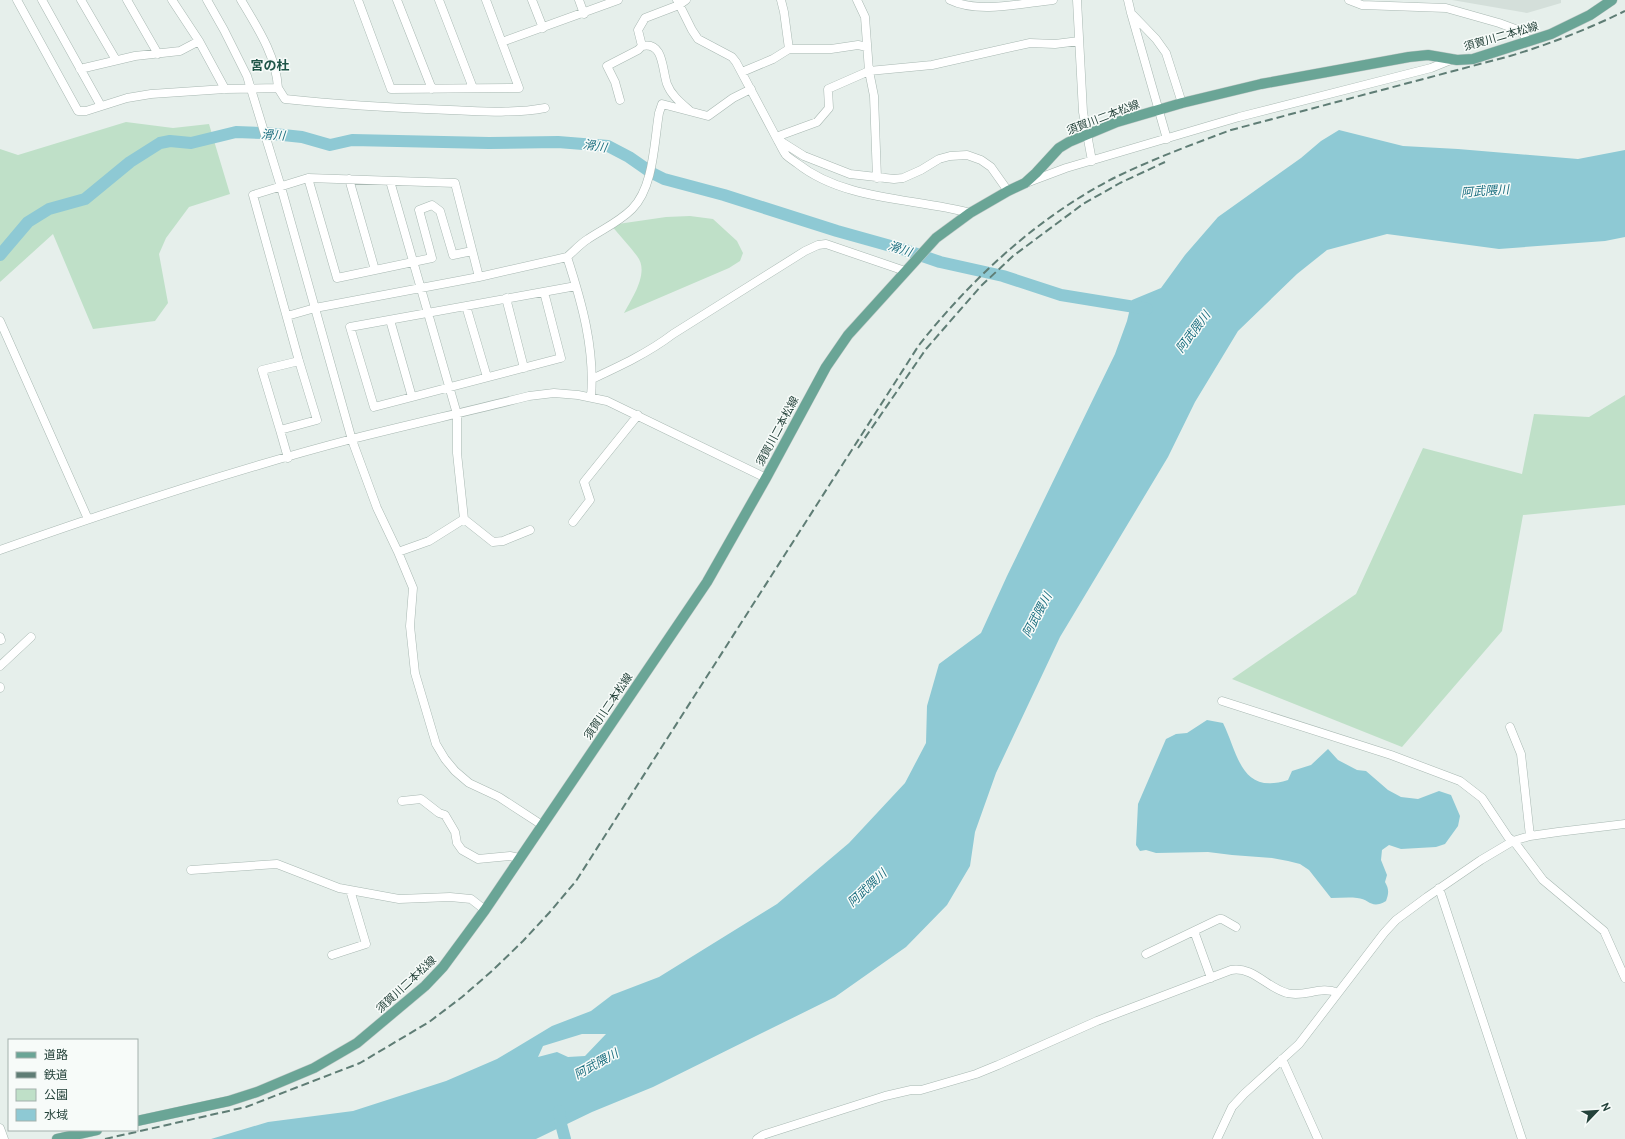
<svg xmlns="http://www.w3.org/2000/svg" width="1625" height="1139" font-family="Overpass,'Noto Sans JP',sans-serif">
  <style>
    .built { fill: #d4dfda }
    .green { fill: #bfe0c8 }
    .water { fill: #8ec9d4; fill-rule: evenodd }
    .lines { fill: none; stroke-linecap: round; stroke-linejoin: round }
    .river { stroke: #8ec9d4; stroke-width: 12 }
    .minor-casing { stroke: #a8b8b2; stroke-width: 9 }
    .major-casing { stroke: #c2cac8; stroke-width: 11 }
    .minor { stroke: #fff; stroke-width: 8 }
    .major { stroke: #6aa596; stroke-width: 10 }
    .rail { stroke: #5f7d75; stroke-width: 2; stroke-dasharray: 8 4; stroke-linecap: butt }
    .labels { text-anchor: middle; stroke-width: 3; stroke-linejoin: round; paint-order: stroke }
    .street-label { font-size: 11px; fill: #24423a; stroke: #f7fbf9 }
    .water-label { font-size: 12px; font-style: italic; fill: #1c6f80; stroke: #f7fbf9 }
    .quarter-label { font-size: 13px; font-weight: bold; fill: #1f5548; stroke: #f7fbf9 }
  </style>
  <rect width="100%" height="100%" fill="#e6efeb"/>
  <path class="built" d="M1452,0H1561V3L1527,13Z"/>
  <path class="green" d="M126,122L173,128L209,124L230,194L189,207L166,238L159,254L168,303L155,321L93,329L53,234L0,282V149L18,155Z
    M690,216L713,219L737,241L743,253L740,261L729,268L624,313C632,298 650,272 637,256C629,245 619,235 611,225L666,217Z
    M1625,395V505L1523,515L1502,631L1402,747L1232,679L1356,594L1423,448L1522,474L1534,414L1589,417Z"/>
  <path class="water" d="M1339,130L1403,146L1458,149L1578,159L1625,150V237L1605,241L1499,249L1387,234L1327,250L1297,274L1238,331L1195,402L1168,457L1060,637L996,773L975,832L970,866L947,905L906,947L835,997L653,1087L592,1112L536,1139H211L268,1122L353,1111L446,1081L497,1059L552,1026L591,1011L612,995L659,977L777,904L849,843L905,783L926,743L927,706L939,664L981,633L1007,576L1115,354L1127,321L1132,300L1161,288L1185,255L1218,217L1301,158L1321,141ZM582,1034H606L585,1056L568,1057L557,1052L538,1057L543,1046Z
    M1207,720L1223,723C1239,756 1241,795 1288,780L1292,771L1311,765L1328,749L1338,760L1357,770L1366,771L1388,790L1401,797L1418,799L1439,791L1451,795L1460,816L1458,826L1445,844L1436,847L1401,849L1389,845L1382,850L1381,860L1387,875L1385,882C1389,889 1389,893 1386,901C1371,910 1370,899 1357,898C1349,897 1340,898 1331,898L1309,870L1300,864L1288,861L1272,858L1232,855L1208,852L1156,853L1146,850L1140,851L1136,845L1138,804L1166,739L1176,734L1187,733Z"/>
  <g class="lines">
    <path class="river" d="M0,255L28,222L49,209L85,199L130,162L160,143L170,141L191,143L236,132L264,133L302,137L330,145L352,140L489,143L558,142L608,146L629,157L652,173L664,179L724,195L837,231L905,250L940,262L1003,276L1061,295L1147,309
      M559,1111L561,1124L565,1139"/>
    <g class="minor-casing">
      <path id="minor" d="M17,0L78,111H86L127,98L151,94L225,89L278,88L285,99C340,105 395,108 450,110C481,111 513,114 545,108
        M42,0L101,106
        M81,0L116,60
        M127,0L158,54
        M172,0L199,41L225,89
        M207,0L224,30L247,76L281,187L352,440L377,508L398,552L413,588L410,626L415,673L436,744L445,759L455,771L469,783L499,797L542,825
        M241,0C257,27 276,55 278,88
        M358,0L391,89L519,88L486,0
        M397,0L432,89
        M439,0L473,88
        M532,0L543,28
        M579,0L584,14
        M677,0L692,30L698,39L732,57L736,62L777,139L804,156L850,174L894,179L903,178L921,170L939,159L950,156L967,155L981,160L991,167L1008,191
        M781,0L784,12L789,49
        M857,0L865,17L869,71L874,96L877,178
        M950,0C978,14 1023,3 1053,0
        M1077,0L1083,112L1092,161
        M1128,0L1131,13L1156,39L1166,53L1182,103
        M1349,0L1362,5L1446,8L1499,23L1518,30L1524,35L1528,42
        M1131,13L1167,139
        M502,42L618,0
        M642,46C664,41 662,70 667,84C671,95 681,103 689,110
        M80,69L135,56L180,51L199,41
        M742,72L773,59L789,49H831L858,45L867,47
        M620,100L615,82L607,66L638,50L642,46L638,30L645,18L679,5L686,0
        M776,137L817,122L829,108L828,89L869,71L932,65L1030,43L1055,44L1079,41
        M778,141C781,146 783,151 786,155C789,158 794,161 798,164C845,201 915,198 970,213
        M308,178L337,278L432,258L419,210L432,205L440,211L453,255L472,251
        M349,179L375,270
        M390,181L457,414V453L464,519
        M1026,183L1066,168L1239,117L1431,68L1453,59
        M567,257C574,251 580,244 588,239C603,229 619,222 632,209C654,187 654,142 659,113L662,104L708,116L733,98L751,89
        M544,292L561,358L374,407L350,327L576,286
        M506,298L524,368
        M466,306L487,377
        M287,316L315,308L479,277L567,257C582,303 595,349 591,397
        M390,320L412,397
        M0,321L88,519
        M299,361L262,370L280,430L317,420L299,361L253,195L308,178L455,183L479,277
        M592,379C620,366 648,353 673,334L805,251L818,245L826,244L905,271
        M280,430L288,458
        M573,522L590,500L584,482L638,415
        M0,550C116,509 233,470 352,439C411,424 470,411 529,396L554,393L578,395L607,401L766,478
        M398,552L429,541L464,519L493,542L503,541L530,530
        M0,637L1,640
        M0,666L31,637
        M0,687V688
        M1222,701L1391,755L1460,781L1482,798L1508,837L1516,844L1543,880L1604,931L1625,978
        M1510,727L1521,754L1530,836
        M402,801L421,799L439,813L445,815L455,832L457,843L462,850L478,859L510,856L519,858
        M191,870L277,864L339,888L399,899L450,897L471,899L485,910
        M1439,888L1522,1139
        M1194,931L1211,978
        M1146,954L1219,919H1222L1236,927
        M332,955L366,944L350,890
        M1282,1059L1318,1139
        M0,1128L4,1139
        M757,1139L763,1135L885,1096L911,1090H921L976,1074L998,1065L1097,1021L1231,970C1253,966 1267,988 1287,993C1305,998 1320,985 1338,993
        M1217,1139L1232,1107L1244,1094L1299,1044L1384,933L1396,920L1427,897L1481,860L1513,841L1530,836L1558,832L1625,824"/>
    </g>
    <g class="major-casing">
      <path id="major" d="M137,1121L229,1101L257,1092L314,1068L357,1043L425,986L443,967L485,910L707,582L766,478L826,367L848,335L936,238L970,213L1008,191L1025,183L1036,173L1059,148L1069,142L1117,122L1182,103L1261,84L1409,57L1428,55L1457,60L1473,59L1551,34L1590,15L1612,0
        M57,1139L97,1130"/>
    </g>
    <use href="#minor" class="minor"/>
    <use href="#major" class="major"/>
    <path class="rail" d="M858,448L926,349L981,286L1013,256L1083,204L1120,183L1165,162
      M105,1139L246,1107L360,1063L429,1022L462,997L492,971L523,941L549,913L576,881L919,345C973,277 1039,216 1116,177C1153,159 1193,144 1231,130L1510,56C1550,44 1588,29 1625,11"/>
  </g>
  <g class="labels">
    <g class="street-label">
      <text transform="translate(1501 36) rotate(-16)" y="4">須賀川二本松線</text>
      <text transform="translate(1103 117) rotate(-21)" y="4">須賀川二本松線</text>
      <text transform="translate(777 431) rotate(-62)" y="4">須賀川二本松線</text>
      <text transform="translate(608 706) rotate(-56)" y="4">須賀川二本松線</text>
      <text transform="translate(406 984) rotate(-43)" y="4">須賀川二本松線</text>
    </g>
    <g class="water-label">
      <text transform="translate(273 135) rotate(4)" y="4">滑川</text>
      <text transform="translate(595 146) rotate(9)" y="4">滑川</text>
      <text transform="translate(1485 191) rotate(-4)" y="4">阿武隈川</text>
      <text transform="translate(900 249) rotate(18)" y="4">滑川</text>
      <text transform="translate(1193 332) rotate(-53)" y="4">阿武隈川</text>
      <text transform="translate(1037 615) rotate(-62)" y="4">阿武隈川</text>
      <text transform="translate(867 888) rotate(-43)" y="4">阿武隈川</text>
      <text transform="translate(596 1064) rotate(-29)" y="4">阿武隈川</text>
    </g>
    <g class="quarter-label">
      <text x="270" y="70">宮の杜</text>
    </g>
  </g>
  <rect x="8" y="1039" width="130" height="92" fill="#f7fbf9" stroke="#a3b1ad"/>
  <rect x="16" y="1052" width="20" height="6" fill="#6aa596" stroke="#a3b1ad"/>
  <text x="44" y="1059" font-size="12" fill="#24423a">道路</text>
  <rect x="16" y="1072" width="20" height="6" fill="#5f7d75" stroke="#a3b1ad"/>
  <text x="44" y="1079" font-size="12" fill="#24423a">鉄道</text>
  <rect x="16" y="1089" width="20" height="12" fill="#bfe0c8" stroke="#a3b1ad"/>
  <text x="44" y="1099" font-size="12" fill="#24423a">公園</text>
  <rect x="16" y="1109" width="20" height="12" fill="#8ec9d4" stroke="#a3b1ad"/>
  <text x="44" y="1119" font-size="12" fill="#24423a">水域</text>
  <g transform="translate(1597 1111) rotate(65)" stroke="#f7fbf9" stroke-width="3" paint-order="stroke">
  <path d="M0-3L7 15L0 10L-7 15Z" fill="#24423a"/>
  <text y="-6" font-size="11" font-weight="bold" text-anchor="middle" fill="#24423a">N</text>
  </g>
</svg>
